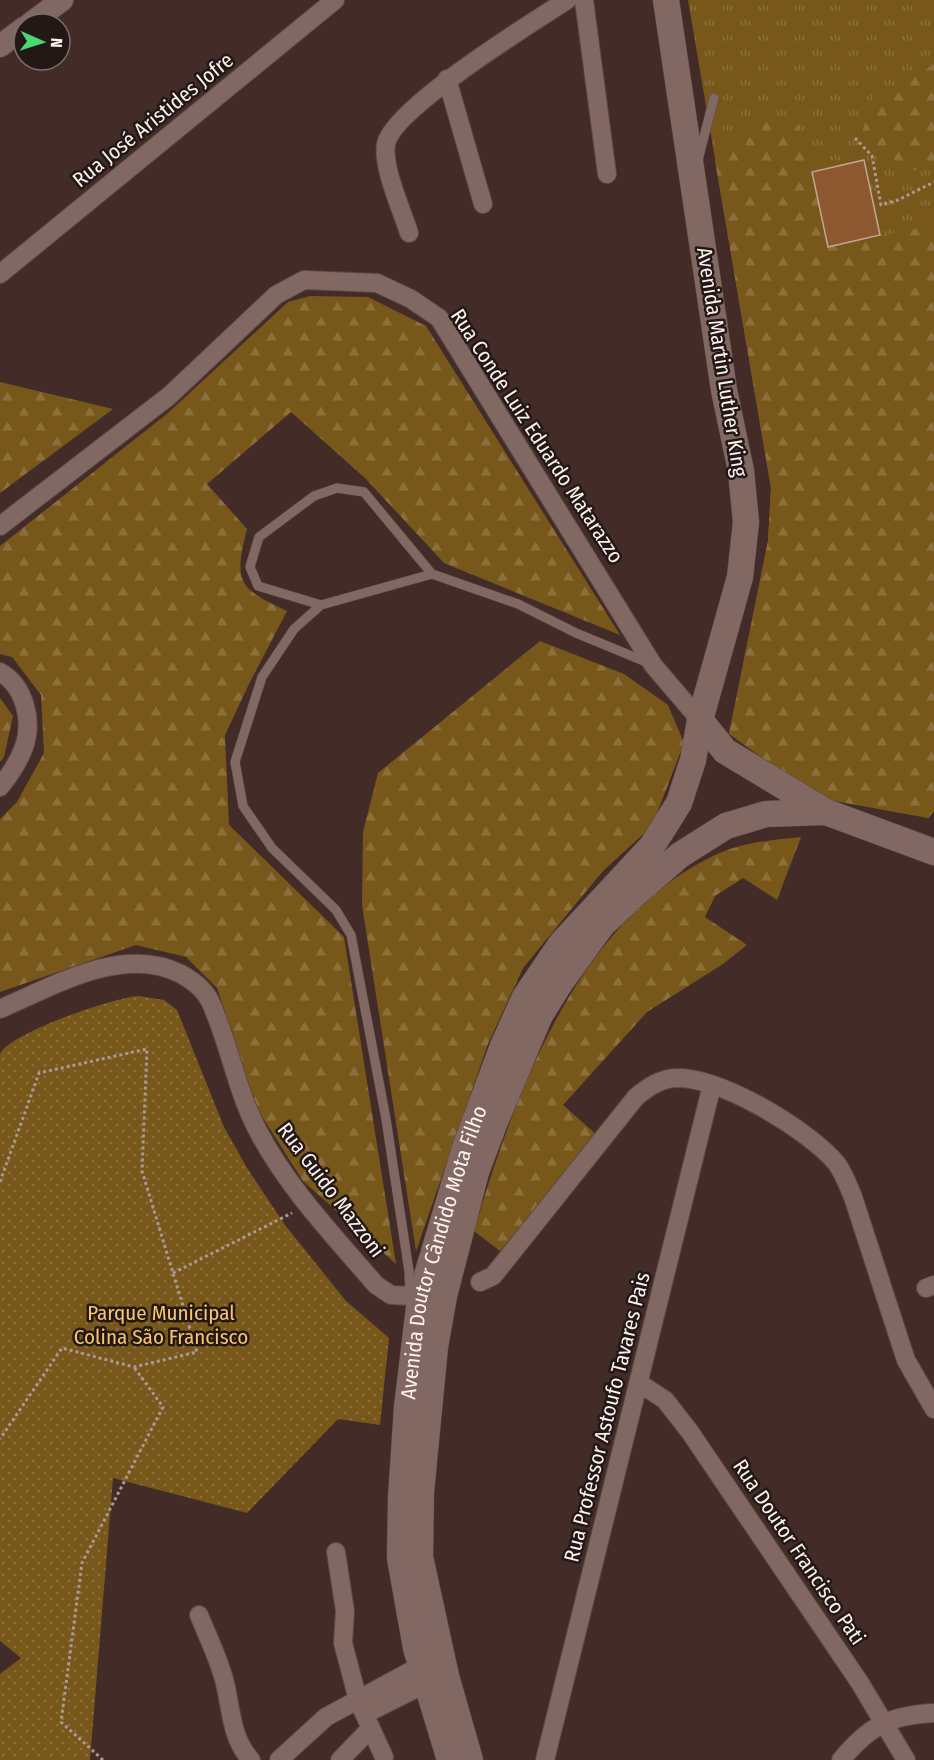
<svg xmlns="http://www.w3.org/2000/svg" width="934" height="1760" font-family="'Fira Sans Condensed',sans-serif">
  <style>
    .grass { fill: url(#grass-tufts) }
    .forest { fill: url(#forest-firs) }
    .park { fill: url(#park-dots) }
    .building { fill: #8d5730; stroke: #bfa798; stroke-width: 1.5 }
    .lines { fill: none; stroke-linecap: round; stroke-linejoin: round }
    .service-casing { stroke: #5c4946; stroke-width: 10 }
    .minor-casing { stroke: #5c4946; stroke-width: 20 }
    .tertiary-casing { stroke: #5c4946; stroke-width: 24 }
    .secondary-casing { stroke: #5c4946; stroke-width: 27 }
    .path { stroke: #aa9995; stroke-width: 3; stroke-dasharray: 3 3; stroke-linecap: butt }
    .service { stroke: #826863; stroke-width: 9 }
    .minor { stroke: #826863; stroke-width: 18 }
    .tertiary { stroke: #826863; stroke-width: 22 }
    .secondary { stroke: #826863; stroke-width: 26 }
    .labels { text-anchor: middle; stroke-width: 5; stroke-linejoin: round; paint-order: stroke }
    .street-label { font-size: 21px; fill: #fef2ef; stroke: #221816 }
    .park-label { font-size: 21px; fill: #f8c46e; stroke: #221816 }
  </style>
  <defs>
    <pattern id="grass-tufts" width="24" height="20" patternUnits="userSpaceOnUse" patternTransform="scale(1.5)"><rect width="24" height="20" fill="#78571b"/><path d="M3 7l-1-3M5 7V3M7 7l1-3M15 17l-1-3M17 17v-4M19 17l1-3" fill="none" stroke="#8c703c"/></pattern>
    <pattern id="forest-firs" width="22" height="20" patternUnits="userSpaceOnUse" patternTransform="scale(1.5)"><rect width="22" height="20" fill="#78571b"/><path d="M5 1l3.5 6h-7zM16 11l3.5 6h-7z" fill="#8c703c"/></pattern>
    <pattern id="park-dots" width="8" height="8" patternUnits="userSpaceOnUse" patternTransform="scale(1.5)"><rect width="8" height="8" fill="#78571b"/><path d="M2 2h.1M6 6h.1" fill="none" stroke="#8c703c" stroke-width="1.8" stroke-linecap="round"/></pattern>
  </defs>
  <rect width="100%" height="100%" fill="#432c28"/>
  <path class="grass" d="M688,0H934V811L928,818L729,734L768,541L771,488Z"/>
  <path class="forest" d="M934,64V167L910,171L861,135L874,97Z
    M793,115L805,138L828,246L934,225V811L928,818L818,798L729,734L768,541L771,488L715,161L726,134Z
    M310,296L368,297L426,326L620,635L444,563L365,478L291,412L207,484L247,529C233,584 239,588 287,611L249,684L225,735L229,825L344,937L396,1264L303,1181L256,1107L217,988L186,957L136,945L0,992V819L17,802L44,753L41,695L12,657L0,654V546L168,413L288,302Z
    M0,382L113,409L0,493Z
    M540,641L624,674L668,705L684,743L652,826L602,872L523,968L488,1044L416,1251L362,905L363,832L378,773Z
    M0,698L13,716L4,757L0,762Z
    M801,837L777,900L743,878L715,896L705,917L747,945L723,964L647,1012L563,1105L598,1136L500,1251L474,1231C514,1096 576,922 713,856C740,843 771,840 801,837Z"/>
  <path class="park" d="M139,996L164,1000L177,1010L224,1127L247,1168L285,1225L346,1301L389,1338L380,1425L338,1419L247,1513L113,1478L90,1760H0V1674L21,1658L0,1641V1054C9,1033 115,997 139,996Z"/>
  <path class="building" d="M864,160L880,235L828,247L812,172Z"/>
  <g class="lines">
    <g class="service-casing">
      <path id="service" d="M698,160L714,98
        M321,605L258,586L250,567L259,537L314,496L337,488L364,492L432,574
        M410,1298L409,1271L386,1119L351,935L336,910L272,848L243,806L235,762L262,677L294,629L321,605L432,574L518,604L576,633L651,664"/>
    </g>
    <g class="minor-casing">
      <path id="minor" d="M584,0L607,174
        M447,79L483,204
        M409,233C402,210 382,167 386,144C393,108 532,23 567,0
        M0,274L335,0
        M0,526L169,396L276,295L304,280L377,283L411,299L439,318L653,665L700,720
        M0,672C25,686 33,721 24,747C19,761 9,776 0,787
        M0,1009C54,986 123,944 181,974C192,980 204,989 210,1001C229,1042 236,1089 257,1129C286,1186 334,1236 376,1285L391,1295L430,1297
        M480,1282L493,1276L636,1097C646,1089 655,1082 668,1079C710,1069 811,1131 837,1164C844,1174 848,1185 853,1197L906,1360L934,1409
        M926,1288L934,1285
        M639,1383L665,1400L690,1432L860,1683L906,1760
        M336,1552L345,1611L343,1643L358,1700L384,1757
        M199,1615C207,1635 217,1655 223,1676C232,1705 229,1736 251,1760
        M365,1714L427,1683
        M279,1760L326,1717L422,1665
        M340,1760L371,1728
        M545,1760L712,1085
        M841,1760C869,1726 890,1715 934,1713"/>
    </g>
    <g class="tertiary-casing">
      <path id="tertiary" d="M30,24L62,0
        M0,46L24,28"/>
    </g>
    <g class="secondary-casing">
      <g id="secondary">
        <path d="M700,720L725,751L826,812L934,852"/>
        <path id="s1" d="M450,1760L416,1648L400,1558L401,1498L407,1407L420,1299L465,1148L503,1046L525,997L561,944L652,846L679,803L693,760L700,720L740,577L746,522L741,471L724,390L666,0"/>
        <path d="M470,1760L446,1676L420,1557L421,1492L435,1347L444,1296L476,1172L494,1124L540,1015L560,983L602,925L635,894L680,855L726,826L766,814L826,812"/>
      </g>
    </g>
    <path class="path" d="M855,138L872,156L881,205L898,200L934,182
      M0,1182L39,1073L147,1049L142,1171L197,1352L134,1367L62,1348L0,1439
      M173,1273L292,1213
      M103,1760L61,1722L82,1563L163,1407L134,1367"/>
    <use href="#service" class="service"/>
    <use href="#minor" class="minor"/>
    <use href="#tertiary" class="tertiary"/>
    <use href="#secondary" class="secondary"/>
  </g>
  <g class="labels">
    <g class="street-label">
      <text transform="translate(153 120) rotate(-39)" y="7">Rua José Aristides Jofre</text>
      <text transform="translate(722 362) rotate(81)" y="7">Avenida Martin Luther King</text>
      <text transform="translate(537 436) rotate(57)" y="7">Rua Conde Luiz Eduardo Matarazzo</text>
      <text transform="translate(331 1190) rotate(53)" y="7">Rua Guido Mazzoni</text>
      <text dy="7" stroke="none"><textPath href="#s1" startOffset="519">Avenida Doutor Cândido Mota Filho</textPath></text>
      <text transform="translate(607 1417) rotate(-76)" y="7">Rua Professor Astoufo Tavares Pais</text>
      <text transform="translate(799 1552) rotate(56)" y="7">Rua Doutor Francisco Pati</text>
    </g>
    <g class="park-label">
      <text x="161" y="1320">Parque Municipal<tspan x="161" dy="24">Colina São Francisco</tspan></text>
    </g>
  </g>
  <g transform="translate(42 42) rotate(93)"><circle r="28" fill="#221816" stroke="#7a6f6d" stroke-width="1.5"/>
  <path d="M0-4.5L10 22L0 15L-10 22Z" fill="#4dd676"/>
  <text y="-9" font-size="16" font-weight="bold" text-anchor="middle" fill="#fef2ef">N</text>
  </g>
</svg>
